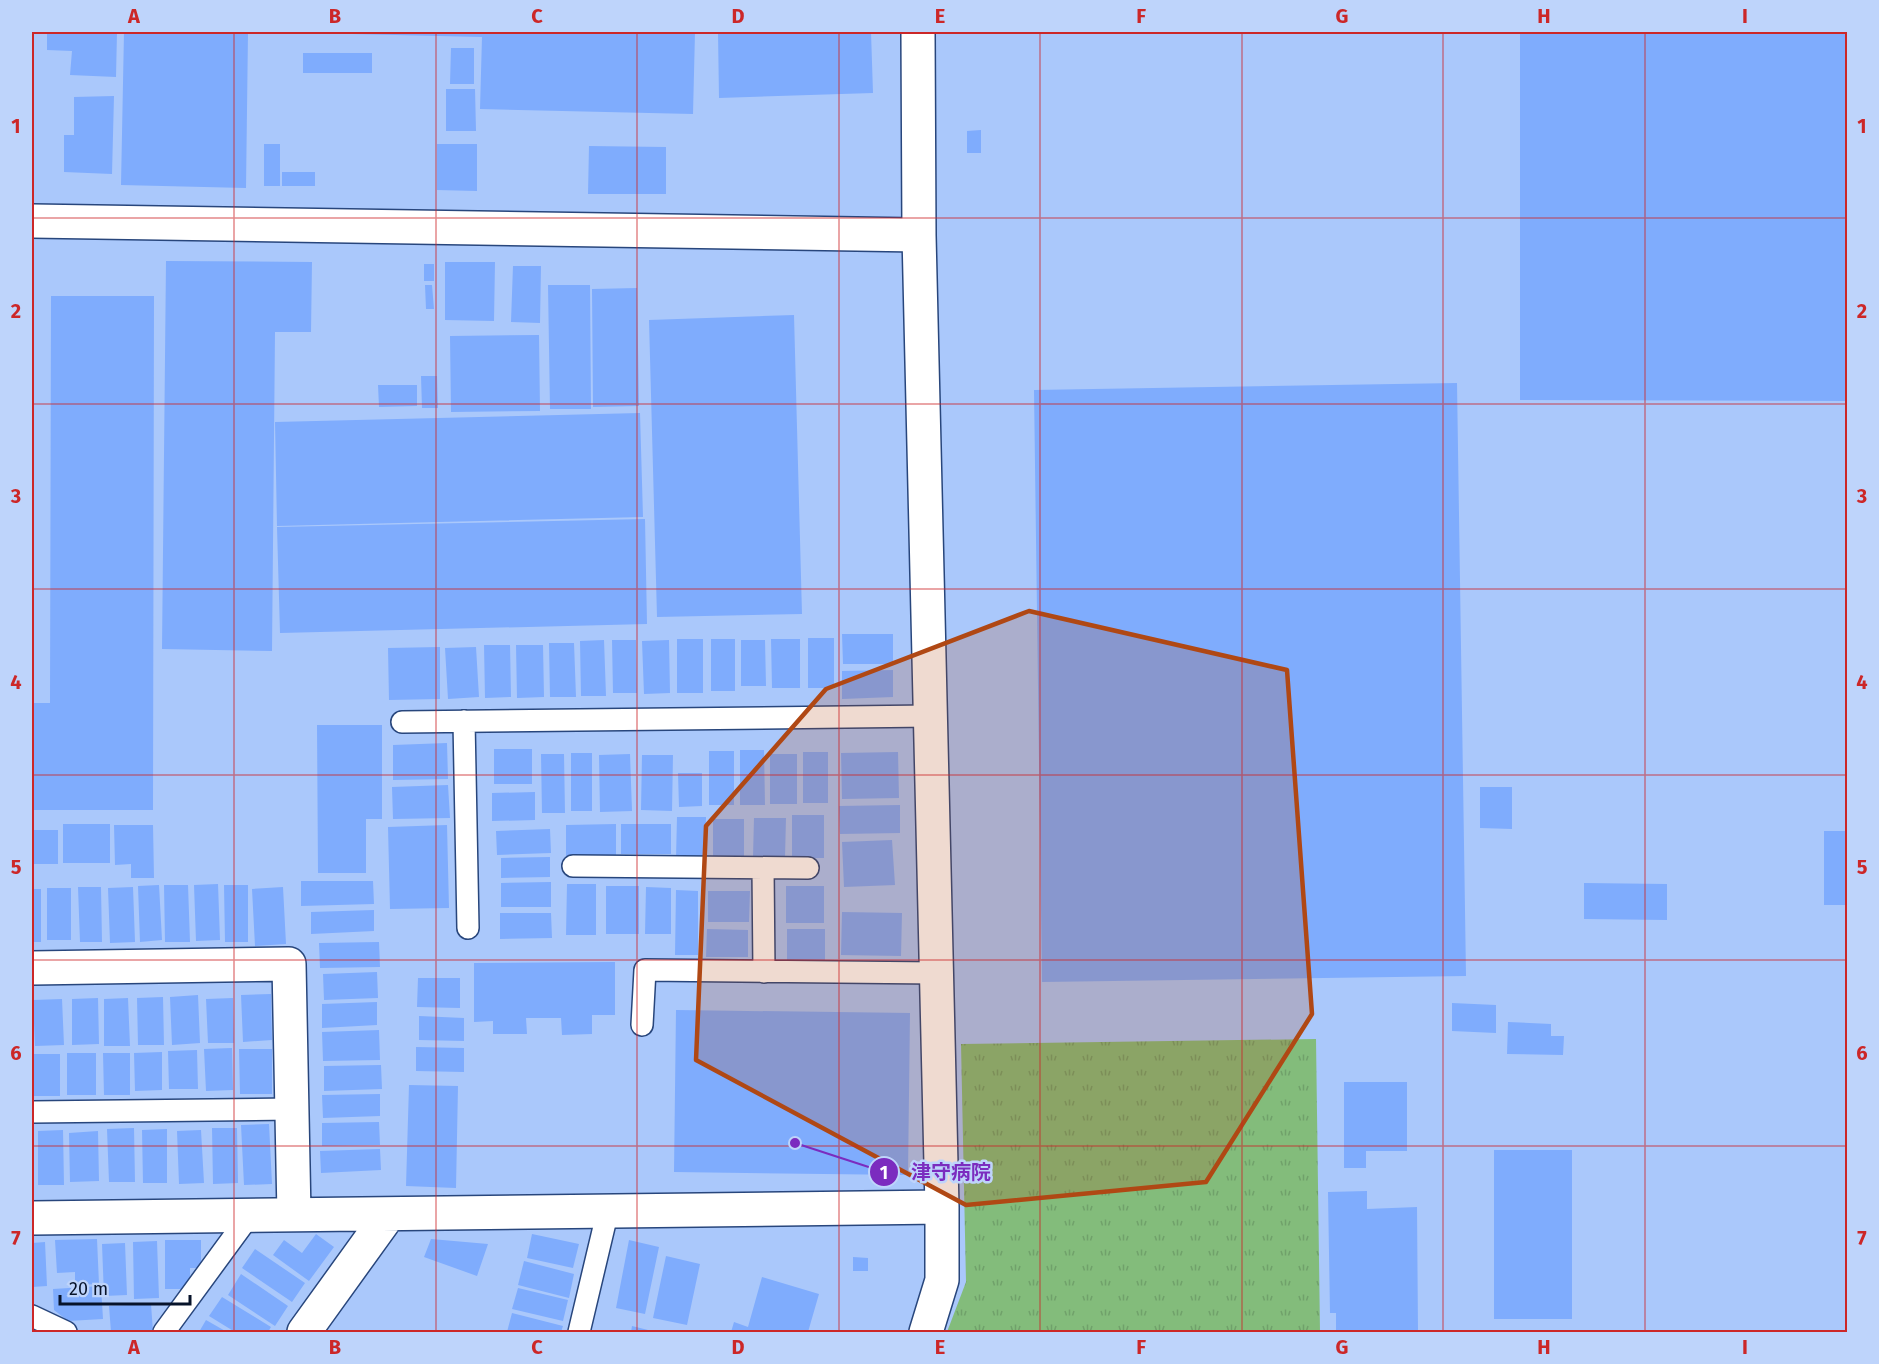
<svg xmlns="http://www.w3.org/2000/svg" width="1879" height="1364" font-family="'Fira Sans','Noto Sans JP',sans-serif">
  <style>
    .park { fill: url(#park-tufts) }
    .building { fill: #7facfd }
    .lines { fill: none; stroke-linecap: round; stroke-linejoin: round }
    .lane-casing { stroke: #28467c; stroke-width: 24 }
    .street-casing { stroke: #28467c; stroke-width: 36 }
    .lane { stroke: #fff; stroke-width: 21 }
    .street { stroke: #fff; stroke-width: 33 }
    .marked { fill: #b04814; fill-opacity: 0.2; stroke: #b04814; stroke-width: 4.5; stroke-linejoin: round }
    .grid { fill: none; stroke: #cc2728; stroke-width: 1.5; stroke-opacity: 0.55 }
    .leader { fill: none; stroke: #7b2cbf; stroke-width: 2 }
    .callout-dot { fill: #7b2cbf; stroke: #bed4fb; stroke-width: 2 }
    .mark-label { font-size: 18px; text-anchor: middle; font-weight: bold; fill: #fff }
    .callout-label { font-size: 20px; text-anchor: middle; font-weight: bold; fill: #7b2cbf; stroke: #bed4fb; stroke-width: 5; stroke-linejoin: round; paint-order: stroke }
    .neatline { fill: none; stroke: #cc2728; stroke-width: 2 }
    .grid-label { font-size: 20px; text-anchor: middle; font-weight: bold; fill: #cc2728 }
  </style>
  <defs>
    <pattern id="park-tufts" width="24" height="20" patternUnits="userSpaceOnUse" patternTransform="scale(1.5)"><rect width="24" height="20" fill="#83bc7b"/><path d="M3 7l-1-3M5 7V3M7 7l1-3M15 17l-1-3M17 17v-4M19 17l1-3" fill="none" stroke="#70a16a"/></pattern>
  </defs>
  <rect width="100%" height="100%" fill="#aac8fb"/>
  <path class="park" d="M1316,1039L1320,1332H947L966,1282L961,1044Z"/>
  <path class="building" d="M47,32H117L116,77L70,75L72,51L47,50Z
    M124,32H248L246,188L121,185Z
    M308,32H695L693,114L480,109L482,37L308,33Z
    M718,32H871L873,93L719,98Z
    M1520,32H1848V401L1520,400Z
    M451,48H474V84H450Z
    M303,53H372V73H303Z
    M446,89H475L476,131H446Z
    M114,96L112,174L64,172V135H74V97Z
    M981,130V153H967V131Z
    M264,144H280V186H264Z
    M437,144H477V191L437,190Z
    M589,146L666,147V194H588Z
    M282,172H315V186H282Z
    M166,261L312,262L311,332H275L272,651L162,649Z
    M445,262H495L494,321L445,320Z
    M424,264H434V281H424Z
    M513,266H541L540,323L511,322Z
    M425,285H432L434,309H426Z
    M548,285H590L591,409H550Z
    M637,288L639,406L593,407L592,289Z
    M51,296H154L153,810H32V703H50Z
    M794,315L802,614L657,617L649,320Z
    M539,335L540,411L451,412L450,336Z
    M421,376H437L438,408H422Z
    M1457,383L1466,976L1042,982L1034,390Z
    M378,385H417V406L379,407Z
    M640,413L643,517L277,526L275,422Z
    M645,519L647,624L280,633L277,527Z
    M842,634H893V664H843Z
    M808,638H834V688H808Z
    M677,639H703V693H677Z
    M711,639H735V691H711Z
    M771,639H800V688H772Z
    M604,640L606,696H581L580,641Z
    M612,640H636L637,693H613Z
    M669,640L670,693L644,694L642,641Z
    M741,640H765L766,686H741Z
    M549,643H574L576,697H550Z
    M484,645H510L511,697L485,698Z
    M516,645H543L544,697L517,698Z
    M440,647V699L389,700L388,648Z
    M476,647L479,697L448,699L445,648Z
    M893,670V697L842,699V671Z
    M317,725H382V819H366V873H318Z
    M447,743L448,779L393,780V745Z
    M494,749H532V784H494Z
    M740,750H764L765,805H740Z
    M709,751H734V805H709Z
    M803,752H828V803H803Z
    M898,752L899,798L842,799L841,753Z
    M571,753H592V811H571Z
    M541,754H564L565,813H542Z
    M630,754L632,811L600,812L599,755Z
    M770,754H797V804H770Z
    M642,755H673L672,811L641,810Z
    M678,773H702V806L679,807Z
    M448,785L450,818L393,819L392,787Z
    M1480,787H1512V829L1480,828Z
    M535,792V820L492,821V793Z
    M900,805V833L840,834L839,806Z
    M792,815H824V858H792Z
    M677,817H706L705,858H676Z
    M754,818H786L785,857H753Z
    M713,819H744V857H713Z
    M63,824H110V863H63Z
    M616,824V855L566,856V825Z
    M621,824H671V854H621Z
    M114,825H153L154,878H131V864L115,865Z
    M447,825L449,908L390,909L388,827Z
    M550,829L551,853L497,855L496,831Z
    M32,830H58V864H32Z
    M1824,831H1848V905H1824Z
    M892,840L895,885L844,887L842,842Z
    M550,857V877L501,878V858Z
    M301,881H373L374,904L301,906Z
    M551,882V907H501V883Z
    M1584,883L1667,884V920L1584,919Z
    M218,884L220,940L196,941L194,885Z
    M567,884H596V935H566Z
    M159,885L162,940L140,942L138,886Z
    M164,885H188L190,942H165Z
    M224,885H248V942H225Z
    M606,886H639V934H606Z
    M786,886H824V923H786Z
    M78,887H101L102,942H80Z
    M133,887L135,942L110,943L108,888Z
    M283,887L286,944L255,946L252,889Z
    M646,887L671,888V934H645Z
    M47,888H71V940H47Z
    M32,889H41V942H32Z
    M676,890L698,891V955H675Z
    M708,891H750L749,922H708Z
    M374,910V931L311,934V912Z
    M842,912L902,913L901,956L841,955Z
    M500,913H551L552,938L500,939Z
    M707,929L748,930V957H706Z
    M787,929H825V961H787Z
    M379,942L380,967L320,968L319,943Z
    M615,962V1015H592V1034L562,1035L561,1018H526L527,1034H493V1021L474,1022V963Z
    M377,972L378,998L324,1000L323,974Z
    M418,978H460V1008L417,1007Z
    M271,994L272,1040L243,1042L241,995Z
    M198,995L200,1043L172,1045L170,997Z
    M163,997L164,1045H138L137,998Z
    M98,998L99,1044L72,1045V999Z
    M128,998L130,1046H104V999Z
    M233,998L234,1043H208L206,999Z
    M62,999L64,1045L35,1046L33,1000Z
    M377,1002V1025L322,1028V1004Z
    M1452,1003L1496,1005V1033L1452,1031Z
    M676,1010L910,1013L908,1175L674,1172Z
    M419,1016L464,1018V1041L419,1040Z
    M1508,1022L1551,1024V1036H1564L1563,1055L1507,1054Z
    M379,1030L380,1060L323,1061L322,1032Z
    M416,1047L464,1048V1072L416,1071Z
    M232,1048L233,1090L206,1091L204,1049Z
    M239,1049H272V1094H240Z
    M197,1050L198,1089H169L168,1051Z
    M162,1052V1090L135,1091L134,1053Z
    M67,1053H96V1095H67Z
    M103,1053H130V1095H104Z
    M33,1054H60V1096H33Z
    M381,1065L382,1089L324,1091V1066Z
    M1344,1082H1407V1151H1366V1168H1344Z
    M409,1085L458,1086L456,1188L406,1186Z
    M380,1094V1116L323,1118L322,1095Z
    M379,1122L380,1145L322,1146V1123Z
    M269,1124L272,1184L244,1185L241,1125Z
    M134,1128L135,1182H109L107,1129Z
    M212,1128H237L238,1183L213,1184Z
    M167,1129V1183H143L142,1130Z
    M63,1130L64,1185H38V1131Z
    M201,1130L204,1183L179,1184L177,1131Z
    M98,1131L99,1181L70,1182L69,1133Z
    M380,1149L381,1170L321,1173L320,1151Z
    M1494,1150H1572V1319H1494Z
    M1367,1191V1209L1417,1207L1418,1332H1336V1313H1330L1328,1192Z
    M316,1234L334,1247L309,1281L273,1255L284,1240L302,1253Z
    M532,1234L579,1244L573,1268L527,1258Z
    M97,1239L99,1284L75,1285V1272L57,1273L55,1240Z
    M431,1239L488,1244L477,1276L424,1257Z
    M165,1240H201V1268H190V1289H165Z
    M629,1240L659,1247L645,1314L616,1308Z
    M157,1241L159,1298L134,1299L133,1242Z
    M45,1242L47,1286L32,1287V1243Z
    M125,1243L127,1295L104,1296L102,1244Z
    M255,1249L305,1283L292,1302L242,1268Z
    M666,1256L700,1264L687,1325L653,1318Z
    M853,1257L868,1258V1271H853Z
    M524,1261L574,1274L569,1298L518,1285Z
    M241,1274L288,1306L275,1326L228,1295Z
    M762,1277L819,1294L808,1332H731L734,1322L748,1327Z
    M101,1286L103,1319L68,1321L54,1310L53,1289Z
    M518,1288L568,1300L563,1321L512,1309Z
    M222,1297L271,1327L268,1332H235L209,1316Z
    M151,1304L153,1332H111L109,1306Z
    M512,1313L563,1326L561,1332H507Z
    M206,1320L227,1332H199Z
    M632,1326L656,1332H631Z"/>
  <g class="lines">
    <g class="lane-casing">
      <path id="lane" d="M464,721L468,928
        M402,722L931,716
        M573,866L808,868
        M763,868L764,972
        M642,1025L645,970L937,973
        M32,1112L292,1109
        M32,1316L66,1332
        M164,1332L249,1216
        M579,1332L608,1210"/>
    </g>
    <g class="street-casing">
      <path id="street" d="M918,32L919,235L942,1207V1280L926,1332
        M32,221L919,235
        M32,968L289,964L294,1215
        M32,1218L942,1207
        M304,1332L389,1214"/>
    </g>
    <use href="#lane" class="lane"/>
    <use href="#street" class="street"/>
  </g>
  <path class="marked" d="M1029,611L1287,670L1312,1014L1206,1182L966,1205L696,1060L706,826L826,689Z"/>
  <path class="grid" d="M234,32V1332M436,32V1332M637,32V1332M839,32V1332M1040,32V1332M1242,32V1332M1443,32V1332M1645,32V1332M32,218H1848M32,404H1848M32,589H1848M32,775H1848M32,960H1848M32,1146H1848"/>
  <path class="leader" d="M795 1143L884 1172"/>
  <g class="callout-dot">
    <circle cx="795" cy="1143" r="6"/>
    <circle cx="884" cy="1172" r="15"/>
  </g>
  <g class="mark-label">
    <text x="884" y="1179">1</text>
  </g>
  <g class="callout-label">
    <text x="951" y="1179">津守病院</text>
  </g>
  <rect width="1879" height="1364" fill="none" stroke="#bed4fb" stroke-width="66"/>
  <path d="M60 1295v9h130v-9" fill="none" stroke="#07132a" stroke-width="3"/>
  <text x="69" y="1295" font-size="18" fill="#07132a" stroke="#bed4fb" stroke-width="4.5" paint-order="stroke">20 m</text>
  <rect x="33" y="33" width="1813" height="1298" class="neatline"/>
  <g class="grid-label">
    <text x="134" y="23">A</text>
    <text x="335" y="23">B</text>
    <text x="537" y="23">C</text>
    <text x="738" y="23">D</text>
    <text x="940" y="23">E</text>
    <text x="1141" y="23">F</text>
    <text x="1342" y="23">G</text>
    <text x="1544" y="23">H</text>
    <text x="1745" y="23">I</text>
    <text x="16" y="133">1</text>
    <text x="1862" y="133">1</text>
    <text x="16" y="318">2</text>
    <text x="1862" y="318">2</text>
    <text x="16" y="503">3</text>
    <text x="1862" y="503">3</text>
    <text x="16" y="689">4</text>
    <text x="1862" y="689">4</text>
    <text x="16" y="874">5</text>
    <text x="1862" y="874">5</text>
    <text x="16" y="1060">6</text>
    <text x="1862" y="1060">6</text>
    <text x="16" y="1245">7</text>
    <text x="1862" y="1245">7</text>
    <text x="134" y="1354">A</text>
    <text x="335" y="1354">B</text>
    <text x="537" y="1354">C</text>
    <text x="738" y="1354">D</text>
    <text x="940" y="1354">E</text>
    <text x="1141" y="1354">F</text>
    <text x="1342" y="1354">G</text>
    <text x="1544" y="1354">H</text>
    <text x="1745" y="1354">I</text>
  </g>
</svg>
